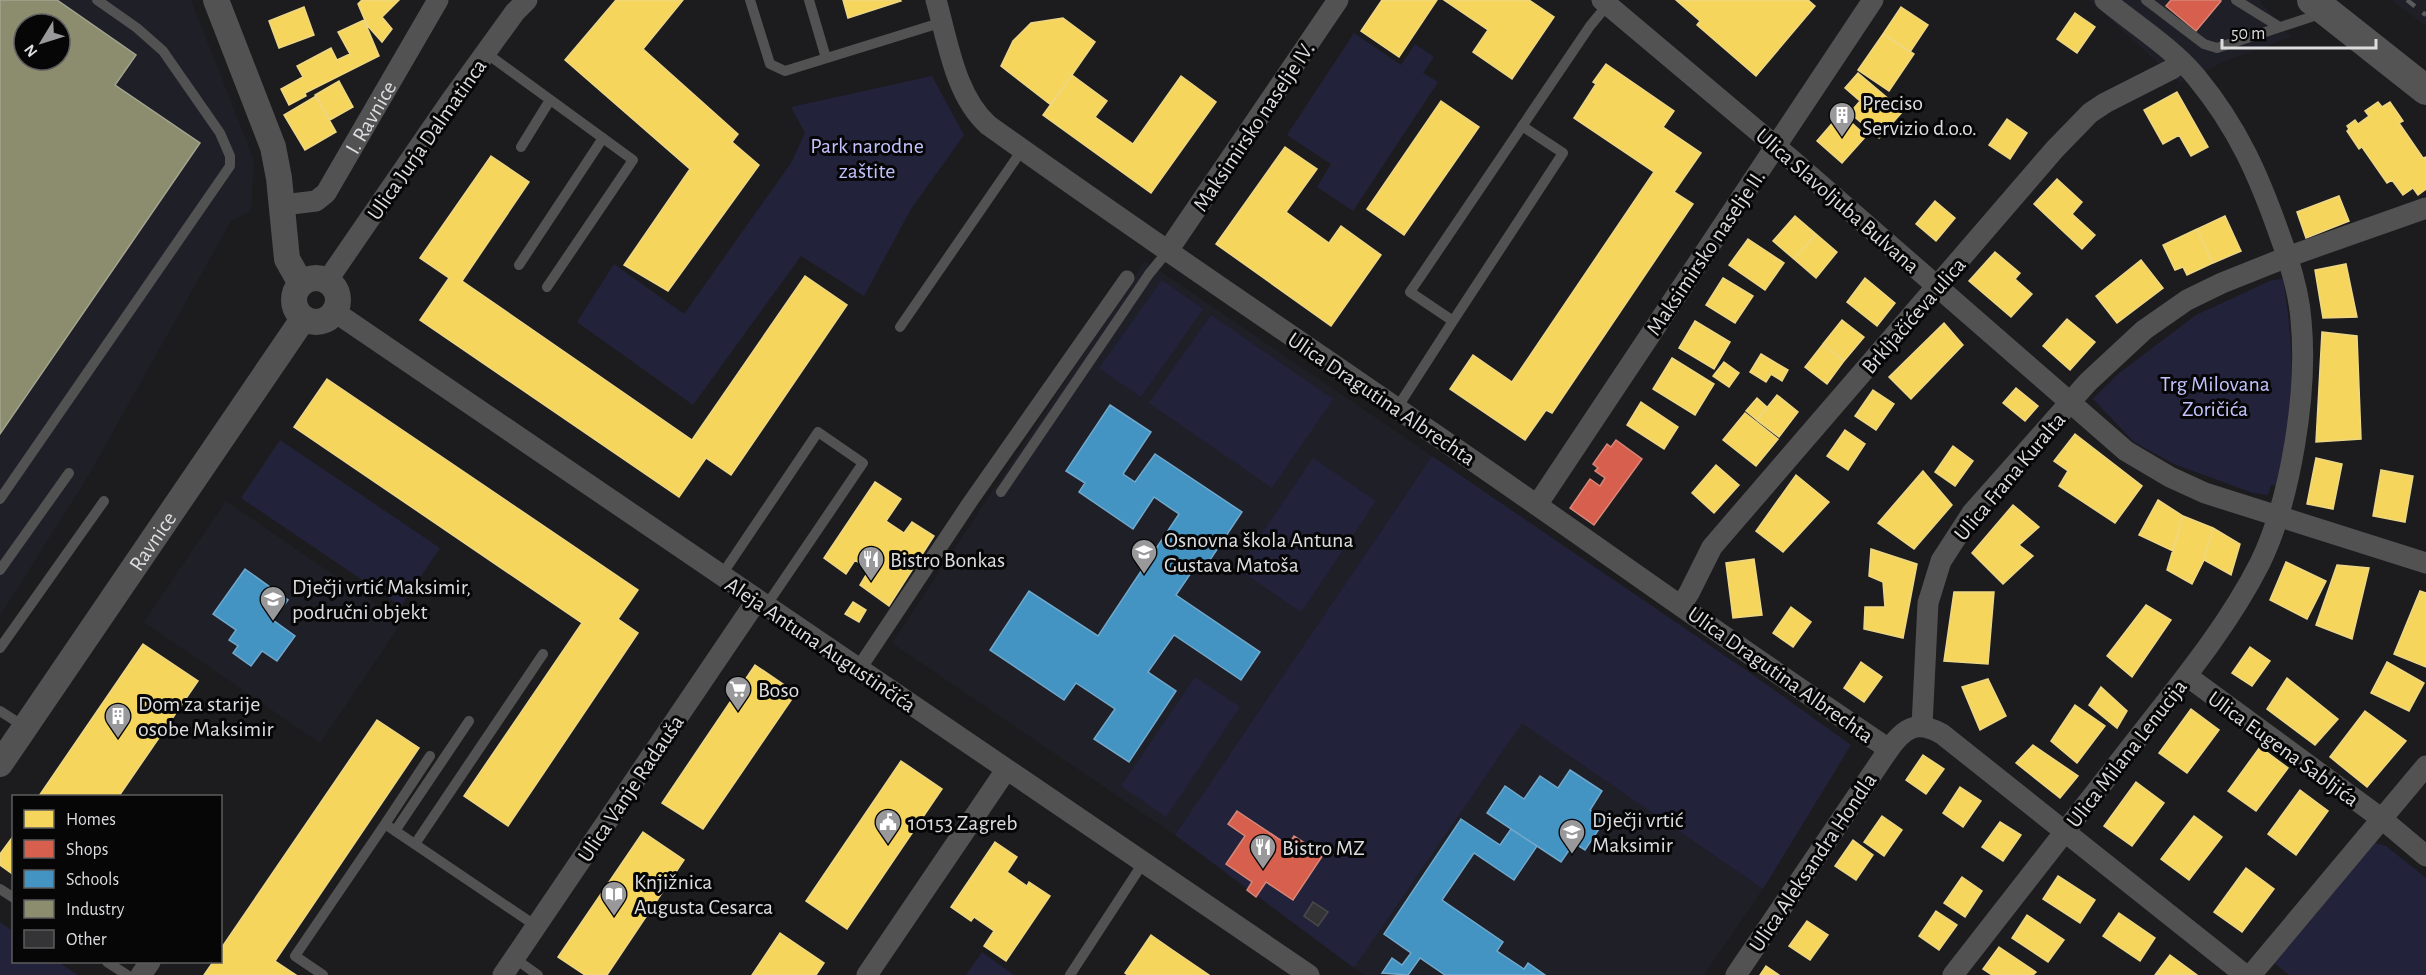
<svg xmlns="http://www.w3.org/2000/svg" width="2426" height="975" font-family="'Alegreya Sans',sans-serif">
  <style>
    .built { fill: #1f1f28; fill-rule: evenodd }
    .green { fill: #22223b }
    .homes { fill: #f6d55c; stroke: #eed784; stroke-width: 1.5 }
    .shops { fill: #d6604d; stroke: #d88679; stroke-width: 1.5 }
    .schools { fill: #4393c3; stroke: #71a9cc; stroke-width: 1.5 }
    .industry { fill: #8c8c6e; stroke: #a4a490; stroke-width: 1.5; fill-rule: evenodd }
    .building { fill: #343436; stroke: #4b4b4c; stroke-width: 1.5 }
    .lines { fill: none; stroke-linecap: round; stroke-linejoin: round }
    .service { stroke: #525253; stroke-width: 10 }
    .pedestrian { stroke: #525253; stroke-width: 15 }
    .minor { stroke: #525253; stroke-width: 21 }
    .tertiary { stroke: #525253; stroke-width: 26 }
    .secondary { stroke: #545455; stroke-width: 30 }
    .rail { stroke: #5a5a5a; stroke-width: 4.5; stroke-dasharray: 10 10; stroke-linecap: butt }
    .labels { text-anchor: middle; stroke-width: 6; stroke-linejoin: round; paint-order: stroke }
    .poi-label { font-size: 22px; fill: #dddde0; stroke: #060607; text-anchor: start }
    .street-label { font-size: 22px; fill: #dddde0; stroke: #060607 }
    .park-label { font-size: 22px; fill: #c1c2fd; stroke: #060607 }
  </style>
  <rect width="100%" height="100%" fill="#1c1c1e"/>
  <path class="built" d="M0,0H191L254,160L251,211L231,221L87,478L0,616ZM24,24H60V60H24Z
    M2089,0H2259L2291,37L2226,61L2180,83Z
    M2392,0H2426V26L2398,5Z
    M1145,261L1432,456L1175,835L892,643Z
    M226,501L402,622L320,743L144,622Z
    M1522,722L1763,889L1704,975H1365L1354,968Z"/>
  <path class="green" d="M1354,33L1401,65L1415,44L1434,57L1423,73L1438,82L1353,211L1317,187L1331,164L1287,135Z
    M932,76L964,135L911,209L864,296L801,256L693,405L577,322L614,264L684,314L791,163L805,133L791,107Z
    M2283,279C2291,329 2295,377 2289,427C2287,447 2282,467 2278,486L2271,485L2268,495L2253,493L2174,464L2134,442L2093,399L2118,374L2196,315L2272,280Z
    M1162,280L1203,309L1141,397L1099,368Z
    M1211,315L1333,399L1272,488L1149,403Z
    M280,440L440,548L401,606L241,498Z
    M1432,456L1746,670L1851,745L1763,889L1522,723L1354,968L1175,835Z
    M1313,458L1376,501L1301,612L1238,569Z
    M1195,677L1240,707L1166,817L1121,786Z
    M2375,843L2386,846L2426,878V975H2289L2274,963Z
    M0,922L13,931L14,962H58L78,975H0Z
    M982,952L1014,975H966Z"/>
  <path class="homes" d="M362,0H399L382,17L392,29L382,42L367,25L358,4Z
    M616,0H683L643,49L738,134L732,142L759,165L668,291L624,265L690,169L565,60Z
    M843,0H900L901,1L848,18Z
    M1382,0H1437L1399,57L1361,31Z
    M1444,0H1529L1554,17L1512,79L1473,52L1488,30Z
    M1676,0H1808L1815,6L1756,76L1697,25L1700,21Z
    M304,7L314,35L279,48L269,21Z
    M1901,7L1928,25L1910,52L1883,34Z
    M2075,13L2095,27L2077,53L2057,39Z
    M1063,18L1095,42L1051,105L1001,66L1013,41L1031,23Z
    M364,20L379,56L305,93L306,96L289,105L281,89L303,77L297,66L331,48L337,60L350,54L338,32Z
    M1883,34L1914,54L1889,91L1858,70Z
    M1606,64L1674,111L1663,127L1701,153L1674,192L1693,204L1552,413L1546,410L1525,440L1450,389L1473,355L1512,382L1654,172L1574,118L1596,84L1593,82Z
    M1858,73L1903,111L1879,138L1850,113L1860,101L1845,88Z
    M1072,75L1107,101L1095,117L1133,144L1181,76L1216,102L1151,193L1043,115Z
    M339,81L353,107L330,120L315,95Z
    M2177,92L2208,147L2191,156L2179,135L2163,144L2144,110Z
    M316,96L336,132L305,150L284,115Z
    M1441,101L1479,127L1404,235L1367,209Z
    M2378,102L2382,107L2390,102L2403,121L2399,123L2423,158L2426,157V189L2418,195L2413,188L2403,195L2392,180L2387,183L2362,147L2359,149L2347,131L2349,129L2347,126L2355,120L2358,124L2369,116L2365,111Z
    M1841,113L1866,136L1842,163L1817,141Z
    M2007,119L2027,133L2010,159L1989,145Z
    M1285,147L1317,169L1286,212L1329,243L1341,226L1381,255L1331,326L1216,244Z
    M491,156L529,182L462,281L692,440L805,276L847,305L731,475L706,458L679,497L420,320L449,278L420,258Z
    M2057,179L2082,202L2072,214L2095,235L2082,249L2034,204Z
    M2339,196L2349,221L2306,238L2297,212Z
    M1935,201L1955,218L1936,241L1916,224Z
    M1795,216L1816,234L1794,259L1773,241Z
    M2225,216L2241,251L2213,263L2197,229Z
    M2197,229L2213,263L2187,275L2183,267L2175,270L2163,245Z
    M1816,234L1837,252L1816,278L1794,259Z
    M1748,239L1784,263L1765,290L1729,265Z
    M1995,252L2020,273L2015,279L2032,294L2011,317L1969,281Z
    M2141,260L2163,288L2117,323L2096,296Z
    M2346,264L2357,317L2323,318L2315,270Z
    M1723,278L1753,296L1735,323L1706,305Z
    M1865,278L1895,303L1877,326L1847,302Z
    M2067,319L2095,342L2070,370L2043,346Z
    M1842,320L1864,337L1844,361L1823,344Z
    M1695,321L1730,342L1714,369L1679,348Z
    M1944,323L1963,345L1911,399L1889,377Z
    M2322,332L2357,336L2361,439L2316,442Z
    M1823,344L1844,361L1827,384L1805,367Z
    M1761,354L1788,370L1782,381L1771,374L1766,382L1750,372Z
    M1672,358L1714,384L1695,415L1653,389Z
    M1724,362L1739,373L1729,387L1713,376Z
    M327,379L638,590L618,619L638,633L508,826L464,796L582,623L294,427Z
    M2016,388L2038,406L2025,421L2003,403Z
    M1873,390L1894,404L1876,430L1855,416Z
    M1777,395L1798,412L1779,437L1757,420Z
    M1757,398L1767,407L1757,420L1746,411Z
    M1641,402L1678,427L1664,449L1627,425Z
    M1745,413L1778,439L1756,466L1723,440Z
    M1845,430L1865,444L1848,470L1827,456Z
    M2075,434L2142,486L2115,523L2059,486L2068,471L2054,461Z
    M1953,446L1973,461L1955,486L1935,472Z
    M2316,458L2342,464L2333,509L2307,504Z
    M1716,465L1739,485L1714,513L1692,493Z
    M2381,470L2413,476L2405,522L2373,516Z
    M1923,471L1952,505L1914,549L1878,523Z
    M1796,475L1829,502L1783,552L1756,531Z
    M875,482L901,499L886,521L904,533L912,522L934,536L889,606L860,585L869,570L855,560L846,574L824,558Z
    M2158,500L2183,516L2173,551L2139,535Z
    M2013,505L2039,527L2019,545L2033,556L2003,584L1972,553Z
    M2183,516L2213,528L2204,560L2192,584L2167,570Z
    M2213,528L2240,544L2231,575L2204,560Z
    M1871,549L1917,564L1903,638L1864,629L1865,607H1885L1883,582L1869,576Z
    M1754,559L1762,615L1733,618L1726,563Z
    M2286,562L2326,581L2307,619L2270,600Z
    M2337,565L2369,568L2352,639L2316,625Z
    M2420,591L2426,593V667L2394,654Z
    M1954,592H1994L1988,664L1944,661Z
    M853,602L866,610L859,622L845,614Z
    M2146,605L2171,620L2132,677L2107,656Z
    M1791,607L1811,622L1793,647L1773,633Z
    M143,644L198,681L119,796H39Z
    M2250,647L2270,661L2252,686L2232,673Z
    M1861,662L1882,677L1864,702L1844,688Z
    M2387,662L2424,683L2409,711L2371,693Z
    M755,665L796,693L703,829L662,803Z
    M2287,678L2338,719L2315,745L2267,709Z
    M1988,679L2006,716L1980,730L1962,687Z
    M2101,687L2127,711L2117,728L2089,705Z
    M2075,705L2105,726L2077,763L2051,741Z
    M2191,709L2219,730L2187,773L2159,753Z
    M2365,711L2406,741L2367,787L2330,757Z
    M377,720L419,748L275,961L296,975H204L213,962H220V950Z
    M2033,745L2078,776L2060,798L2016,763Z
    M2260,747L2288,768L2256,811L2228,791Z
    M1923,755L1944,769L1926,794L1906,780Z
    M901,761L942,789L847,929L806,901Z
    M2136,782L2164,803L2132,846L2104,826Z
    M1960,787L1981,801L1963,827L1943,813Z
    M2300,790L2328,811L2296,855L2268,834Z
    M1882,816L1902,830L1884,856L1864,842Z
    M2194,816L2222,837L2189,880L2161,859Z
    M2000,822L2021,835L2003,861L1982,847Z
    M643,832L684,860L607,975H585L558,957Z
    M14,835V875L0,865V854Z
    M1853,840L1873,855L1856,880L1835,866Z
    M995,842L1017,857L1007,872L1027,886L1029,882L1050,896L1006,961L984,946L994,931L974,917L971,921L951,907Z
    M2246,868L2274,889L2242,932L2214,912Z
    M2058,876L2095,900L2080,923L2043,899Z
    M1962,877L1982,891L1965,917L1944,903Z
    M1936,911L1957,925L1939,950L1919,936Z
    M2119,913L2155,938L2140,961L2103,936Z
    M2027,915L2064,940L2048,962L2012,938Z
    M1807,921L1828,935L1810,960L1789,946Z
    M780,933L824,963L816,975H752Z
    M1151,935L1171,949L1209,975H1128L1125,973Z
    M1999,947L2036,972L2033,975H1992L1983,969Z
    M2170,955L2197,975H2155Z
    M1766,966L1779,975H1760Z"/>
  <path class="shops" d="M2171,0H2220L2221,1L2196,31L2166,6Z
    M1616,440L1642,459L1594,525L1570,508L1590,479L1600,486L1605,478L1595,471L1598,468L1593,464L1607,444L1611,447Z
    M1237,811L1288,845L1294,836L1323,855L1293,900L1266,882L1256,897L1247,890L1252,882L1226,864L1245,836L1228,824Z"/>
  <path class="schools" d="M1110,405L1151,432L1123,474L1135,482L1155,454L1242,512L1208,563L1201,558L1176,595L1260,652L1241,680L1174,635L1148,672L1176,691L1129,762L1094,739L1115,709L1076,683L1064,700L990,650L1029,591L1098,636L1179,514L1154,497L1133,529L1079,492L1085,483L1066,471Z
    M245,569L288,600L273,620L295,636L277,661L262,651L251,666L233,653L238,646L229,640L236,630L213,614Z
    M1570,770L1602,791L1590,810L1605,820L1585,850L1574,843L1561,862L1487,813L1505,786L1524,799L1540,776L1558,788Z
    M1461,819L1500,845L1511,829L1537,846L1514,880L1474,853L1442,900L1503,942L1497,951L1524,969L1528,963L1545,975H1445L1420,958L1408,975L1382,973L1392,958L1402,965L1411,953L1384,934Z"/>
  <path class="industry" d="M0,0H57L136,55L115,85L200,143L0,434ZM24,24H60V60H24Z"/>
  <path class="building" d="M1313,902L1328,912L1318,926L1304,916Z"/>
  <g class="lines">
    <path class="service" d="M750,0L770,64L785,71L943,22
      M809,0L826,58
      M2146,0L2204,44L2217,48L2323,13
      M2236,0L2278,26
      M486,53L633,160L547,287
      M521,147L550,100
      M519,265L603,138
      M1453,321L1563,153L1522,126
      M900,327L1022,150
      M1397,408L1453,321L1410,292L1590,26L1609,3
      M1001,492L1149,274L1167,252
      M0,499L230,166V156L220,133L163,51L137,28L97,0
      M0,570L69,473
      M721,576L818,432L863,463L766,606
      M0,648L104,501
      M0,711L25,727
      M430,756L385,824L536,926
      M395,831L469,721
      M415,844L543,654
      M0,889L14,898
      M514,958L538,975
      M107,962L127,975
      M323,975L295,956L385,824
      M1070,975L1143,863"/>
    <path class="pedestrian" d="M858,670L970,502L1127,278"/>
    <g class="minor">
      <path d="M936,0C948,42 955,95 988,125C1133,229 1281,328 1427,429C1582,535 1733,645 1889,749"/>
      <path d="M1602,0L1792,160L2126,451L2170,477L2205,493L2426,563"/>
      <path id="s1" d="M283,205L316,201L326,193L438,0"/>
      <path d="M1167,252L1338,0"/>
      <path d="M327,281L450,102L515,12L527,0"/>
      <path d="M335,312L1309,975"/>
      <path d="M1537,505L1873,0"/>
      <path d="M1681,605L1689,593L1712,547L2055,149L2090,113L2105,103L2172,69L2181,61"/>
      <path d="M2187,676L2382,819L2426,856"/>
      <path d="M1922,726L1928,603L1941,561L1972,513L2088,382L2144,330L2187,300L2222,283L2287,257L2426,208"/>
      <path d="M141,975L150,962"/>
      <path d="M503,975L757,600"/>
      <path d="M867,975L1006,770"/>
      <path d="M1736,975L1889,749C1905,727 1917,720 1942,734L2245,975"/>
      <path d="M1953,975C2013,898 2074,820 2134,743C2179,685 2227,628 2260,563C2291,499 2308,391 2301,320C2299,291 2290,263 2280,236C2259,176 2238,128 2197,78C2174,49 2134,24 2105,0"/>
      <path d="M2251,975L2426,766"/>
    </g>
    <g class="tertiary">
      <path d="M216,0L273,147L279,178L287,259L301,284"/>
      <circle cx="316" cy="300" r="22"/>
      <path id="s2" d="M0,764L303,319"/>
    </g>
    <path class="secondary" d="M2312,0L2426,90"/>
    <path class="rail" d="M2407,0L2426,15"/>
  </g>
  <defs>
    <g id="building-pin" transform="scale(1.35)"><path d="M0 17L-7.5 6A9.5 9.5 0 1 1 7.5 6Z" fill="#99999c" stroke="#060607"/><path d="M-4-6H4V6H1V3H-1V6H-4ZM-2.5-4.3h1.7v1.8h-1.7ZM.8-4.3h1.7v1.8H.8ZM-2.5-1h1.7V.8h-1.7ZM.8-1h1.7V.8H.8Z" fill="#fff"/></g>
    <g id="school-pin" transform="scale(1.35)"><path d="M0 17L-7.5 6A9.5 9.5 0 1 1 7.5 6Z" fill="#99999c" stroke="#060607"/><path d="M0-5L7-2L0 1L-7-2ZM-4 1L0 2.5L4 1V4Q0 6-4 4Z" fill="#fff"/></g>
    <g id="restaurant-pin" transform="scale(1.35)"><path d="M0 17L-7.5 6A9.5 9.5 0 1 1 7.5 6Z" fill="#99999c" stroke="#060607"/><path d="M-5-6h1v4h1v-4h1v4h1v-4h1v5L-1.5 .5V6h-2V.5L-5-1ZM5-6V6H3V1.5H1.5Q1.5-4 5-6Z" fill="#fff"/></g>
    <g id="supermarket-pin" transform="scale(1.35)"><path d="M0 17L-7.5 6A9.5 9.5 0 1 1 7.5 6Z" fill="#99999c" stroke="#060607"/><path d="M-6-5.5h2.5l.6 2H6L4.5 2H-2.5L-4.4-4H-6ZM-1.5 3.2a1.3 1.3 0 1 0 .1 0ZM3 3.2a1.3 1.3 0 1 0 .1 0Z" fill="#fff"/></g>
    <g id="civic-pin" transform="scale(1.35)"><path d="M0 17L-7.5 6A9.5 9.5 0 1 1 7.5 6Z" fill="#99999c" stroke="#060607"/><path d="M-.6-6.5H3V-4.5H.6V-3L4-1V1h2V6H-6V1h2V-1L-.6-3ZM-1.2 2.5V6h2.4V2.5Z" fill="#fff"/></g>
    <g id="library-pin" transform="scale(1.35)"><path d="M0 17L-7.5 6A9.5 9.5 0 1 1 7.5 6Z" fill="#99999c" stroke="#060607"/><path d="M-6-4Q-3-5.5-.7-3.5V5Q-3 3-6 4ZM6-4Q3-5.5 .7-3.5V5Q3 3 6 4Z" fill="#fff"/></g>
  </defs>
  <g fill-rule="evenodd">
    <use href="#building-pin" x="1842" y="115"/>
    <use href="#school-pin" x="1144" y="552"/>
    <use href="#restaurant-pin" x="871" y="559"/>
    <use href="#school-pin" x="273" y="599"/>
    <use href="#supermarket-pin" x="738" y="689"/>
    <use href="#building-pin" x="118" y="716"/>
    <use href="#civic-pin" x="888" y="822"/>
    <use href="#school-pin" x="1572" y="832"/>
    <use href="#restaurant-pin" x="1263" y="847"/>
    <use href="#library-pin" x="614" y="894"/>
  </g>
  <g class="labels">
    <g class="poi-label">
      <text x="1862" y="110">Preciso<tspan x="1862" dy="25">Servizio d.o.o.</tspan></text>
      <text x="1164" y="547">Osnovna škola Antuna<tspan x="1164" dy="25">Gustava Matoša</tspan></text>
      <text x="890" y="567">Bistro Bonkas</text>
      <text x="292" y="594">Dječji vrtić Maksimir,<tspan x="292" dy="25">područni objekt</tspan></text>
      <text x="758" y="697">Boso</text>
      <text x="138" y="711">Dom za starije<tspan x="138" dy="25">osobe Maksimir</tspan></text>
      <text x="1592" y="827">Dječji vrtić<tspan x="1592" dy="25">Maksimir</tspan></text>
      <text x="908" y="830">10153 Zagreb</text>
      <text x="1282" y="855">Bistro MZ</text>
      <text x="634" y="889">Knjižnica<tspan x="634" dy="25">Augusta Cesarca</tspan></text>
    </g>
    <g class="street-label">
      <text dy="8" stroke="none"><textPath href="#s1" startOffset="134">I. Ravnice</textPath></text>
      <text transform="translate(1253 126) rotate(-56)" y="8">Maksimirsko naselje IV.</text>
      <text transform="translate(426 139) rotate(-55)" y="8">Ulica Jurja Dalmatinca</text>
      <text transform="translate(1838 200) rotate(41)" y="8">Ulica Slavoljuba Bulvana</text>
      <text transform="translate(1705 252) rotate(-56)" y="8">Maksimirsko naselje II.</text>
      <text transform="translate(1913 315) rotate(-49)" y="8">Brkljačićeva ulica</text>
      <text transform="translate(1382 398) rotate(34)" y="8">Ulica Dragutina Albrechta</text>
      <text transform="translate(2009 476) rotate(-50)" y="8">Ulica Frana Kuralta</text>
      <text dy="8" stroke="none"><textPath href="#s2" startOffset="270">Ravnice</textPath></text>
      <text transform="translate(821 644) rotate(34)" y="8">Aleja Antuna Augustinčića</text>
      <text transform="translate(1781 674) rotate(35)" y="8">Ulica Dragutina Albrechta</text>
      <text transform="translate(2284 748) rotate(36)" y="8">Ulica Eugena Sabljića</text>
      <text transform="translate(2126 753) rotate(-52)" y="8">Ulica Milana Lenucija</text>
      <text transform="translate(630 788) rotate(-56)" y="8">Ulica Vanje Radauša</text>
      <text transform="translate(1812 862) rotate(-56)" y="8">Ulica Aleksandra Hondla</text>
    </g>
    <g class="park-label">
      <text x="867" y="153">Park narodne<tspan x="867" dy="25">zaštite</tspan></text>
      <text x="2215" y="391">Trg Milovana<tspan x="2215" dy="25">Zoričića</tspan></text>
    </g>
  </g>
  <rect x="12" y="795" width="210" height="168" fill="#060607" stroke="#5c5c5e" stroke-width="1.5"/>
  <rect x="24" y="810" width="30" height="18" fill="#f6d55c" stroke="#5c5c5e" stroke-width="1.5"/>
  <text x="66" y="825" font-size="18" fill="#dddde0">Homes</text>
  <rect x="24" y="840" width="30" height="18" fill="#d6604d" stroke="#5c5c5e" stroke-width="1.5"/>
  <text x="66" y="855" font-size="18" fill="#dddde0">Shops</text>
  <rect x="24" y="870" width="30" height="18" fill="#4393c3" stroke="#5c5c5e" stroke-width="1.5"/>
  <text x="66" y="885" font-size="18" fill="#dddde0">Schools</text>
  <rect x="24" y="900" width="30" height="18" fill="#8c8c6e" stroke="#5c5c5e" stroke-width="1.5"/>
  <text x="66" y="915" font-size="18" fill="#dddde0">Industry</text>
  <rect x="24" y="930" width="30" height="18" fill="#343436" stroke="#5c5c5e" stroke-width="1.5"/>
  <text x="66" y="945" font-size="18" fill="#dddde0">Other</text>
  <g transform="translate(42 42) rotate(232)"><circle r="28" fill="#060607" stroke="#5c5c5e" stroke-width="1.5"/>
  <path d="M0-4.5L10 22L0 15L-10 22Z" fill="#99999c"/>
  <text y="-9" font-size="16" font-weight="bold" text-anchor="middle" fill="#dddde0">N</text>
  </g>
  <path d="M2222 39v9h154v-9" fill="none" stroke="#dddde0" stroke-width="3"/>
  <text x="2231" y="39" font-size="18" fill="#dddde0" stroke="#060607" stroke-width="4.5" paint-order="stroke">50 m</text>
</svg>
